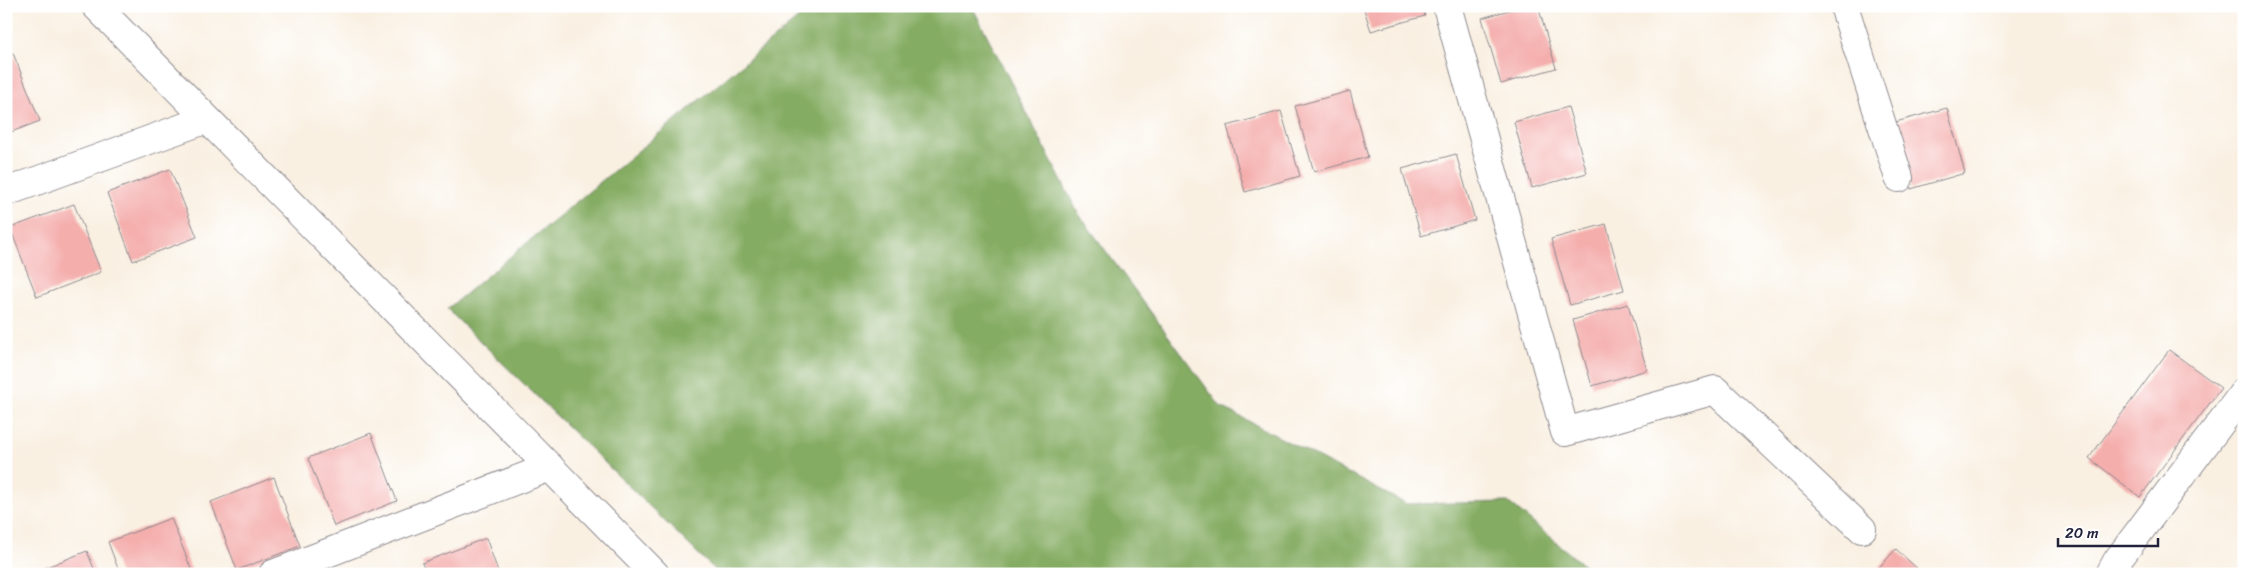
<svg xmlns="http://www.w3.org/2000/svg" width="2250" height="580" font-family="Sriracha,sans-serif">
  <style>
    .forest { fill: #84ac62; stroke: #53674e }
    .building { fill: #f4afad }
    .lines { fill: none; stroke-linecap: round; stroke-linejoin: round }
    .street-casing { stroke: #8e898e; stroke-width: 30 }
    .street { stroke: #fff; stroke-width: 28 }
  </style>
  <rect width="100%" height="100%" fill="#fff"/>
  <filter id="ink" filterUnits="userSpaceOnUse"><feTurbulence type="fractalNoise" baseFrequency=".02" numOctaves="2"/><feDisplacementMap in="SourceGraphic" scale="10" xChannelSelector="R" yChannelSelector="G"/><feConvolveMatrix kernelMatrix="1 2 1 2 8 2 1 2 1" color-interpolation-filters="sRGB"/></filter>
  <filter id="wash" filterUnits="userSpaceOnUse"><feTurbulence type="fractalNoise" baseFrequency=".0096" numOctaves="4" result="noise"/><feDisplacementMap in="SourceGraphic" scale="20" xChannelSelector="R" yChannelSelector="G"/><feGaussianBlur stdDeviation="1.12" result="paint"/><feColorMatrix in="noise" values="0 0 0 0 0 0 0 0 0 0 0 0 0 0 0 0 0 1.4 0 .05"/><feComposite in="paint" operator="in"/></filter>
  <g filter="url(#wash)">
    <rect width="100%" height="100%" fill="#f9f0e2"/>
    <path class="forest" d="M813,6H972L1078,213L1220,406L1406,504L1508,502L1594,574H719L447,309Z"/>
    <g id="blocks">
      <path class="building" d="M1363,6H1422L1425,16L1371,31Z
        M1523,6H1538L1556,68L1501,84L1482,18Z
        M13,53L40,121L6,134V56Z
        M1350,91L1368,157L1314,172L1295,106Z
        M1568,107L1587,173L1532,188L1514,122Z
        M1947,108L1965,173L1911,189L1892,123Z
        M1281,111L1300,176L1245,192L1227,126Z
        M1456,154L1475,220L1421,236L1402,169Z
        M170,169L197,237L133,261L107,193Z
        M74,204L101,272L37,297L10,228Z
        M1606,224L1624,290L1570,305L1551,239Z
        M1628,304L1647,370L1592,386L1573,320Z
        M2169,350L2221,388L2140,497L2089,458Z
        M371,433L397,501L334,526L308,458Z
        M274,477L300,546L237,570L211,502Z
        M171,518L193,574H120L108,542Z
        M486,538L499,574H427L422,563Z
        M1896,549L1923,574H1873Z
        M87,551L96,574H29Z"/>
    </g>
  </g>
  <g filter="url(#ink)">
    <use href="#blocks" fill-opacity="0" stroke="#8e898e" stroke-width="1"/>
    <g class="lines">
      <g class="street-casing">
        <path id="street" d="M96,6L655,574
          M1447,6L1565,432L1715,390L1862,529
          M1844,6L1899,178
          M6,192L207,119
          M273,574L550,467
          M2110,574L2117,561L2244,392"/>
      </g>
      <use href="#street" class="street"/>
    </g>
  </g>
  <rect width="2250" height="580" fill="none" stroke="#fff" stroke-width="25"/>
  <path d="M2058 538v8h100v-8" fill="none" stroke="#22223b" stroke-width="2.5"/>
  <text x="2065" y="538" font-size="15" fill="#22223b" stroke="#ffffff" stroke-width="4" paint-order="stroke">20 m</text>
</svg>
